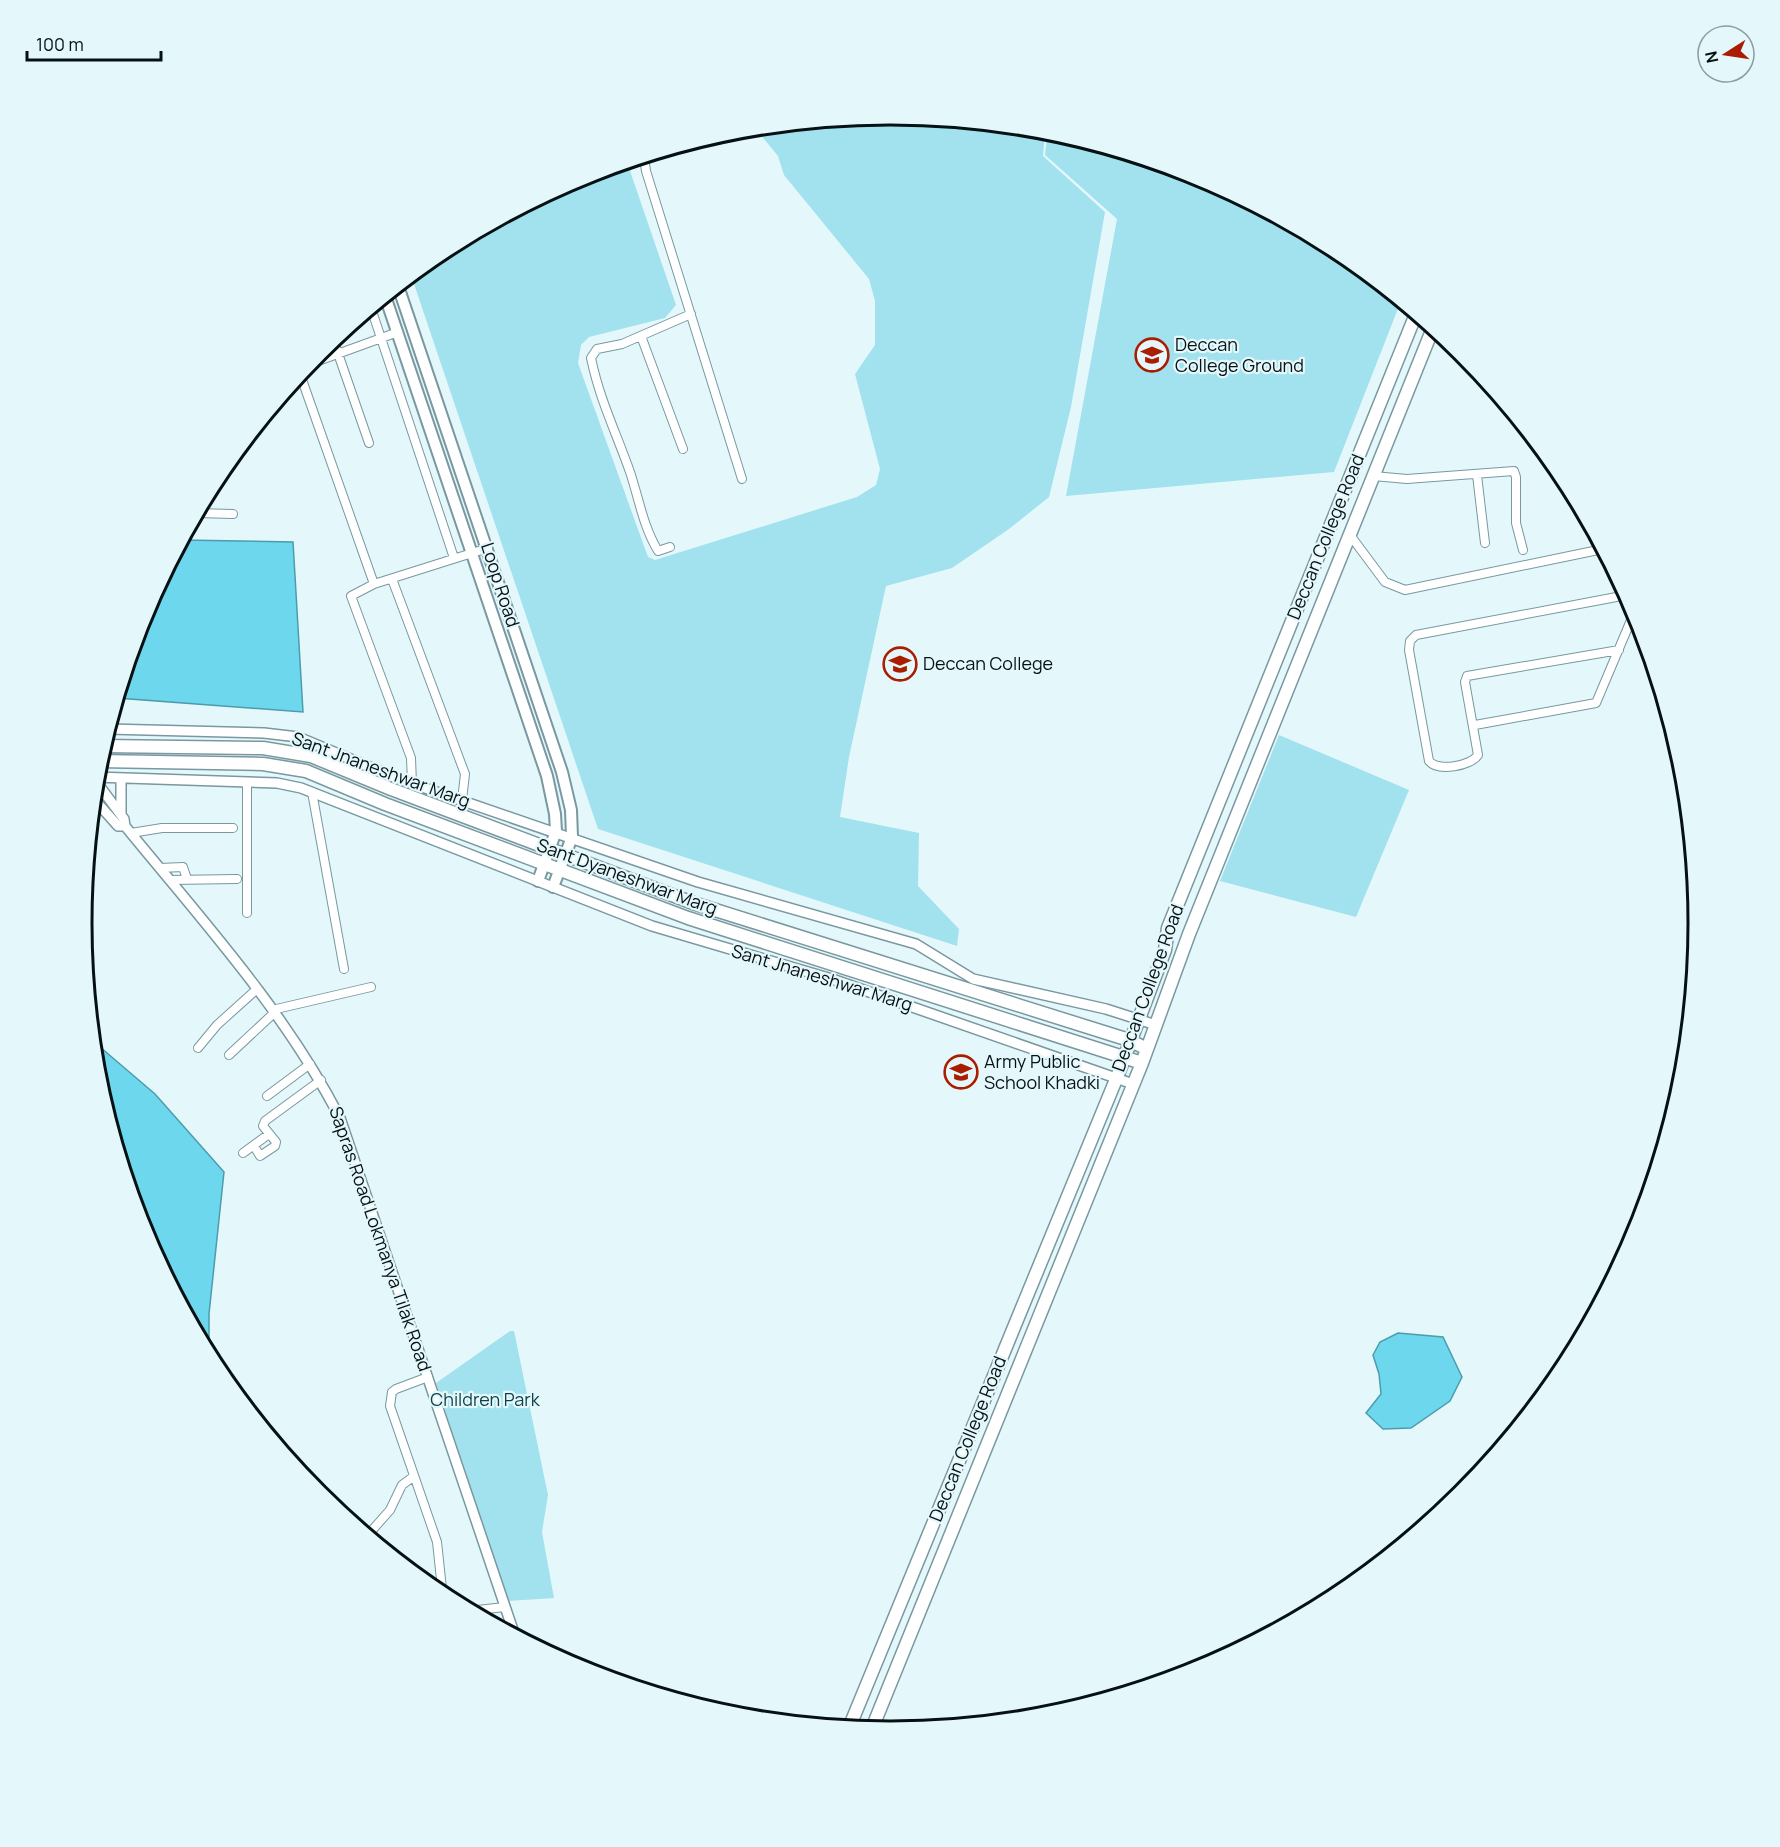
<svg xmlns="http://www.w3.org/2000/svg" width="1780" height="1847" font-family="Manrope,sans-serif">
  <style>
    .green { fill: #a2e1ee }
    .water { fill: #6cd7ed; stroke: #4d9cac; stroke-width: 1.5 }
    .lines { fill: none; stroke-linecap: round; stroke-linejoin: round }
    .minor-casing { stroke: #79989f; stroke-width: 10 }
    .tertiary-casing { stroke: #79989f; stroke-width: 12 }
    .secondary-casing { stroke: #79989f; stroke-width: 14 }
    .primary-casing { stroke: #79989f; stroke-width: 15 }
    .minor { stroke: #fff; stroke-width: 8 }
    .tertiary { stroke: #fff; stroke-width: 9 }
    .secondary { stroke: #fff; stroke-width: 10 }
    .primary { stroke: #fff; stroke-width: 12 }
    .labels { text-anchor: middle; stroke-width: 4.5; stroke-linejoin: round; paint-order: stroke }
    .poi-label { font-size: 18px; fill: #061114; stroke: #e4f8fc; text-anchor: start }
    .street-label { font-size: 18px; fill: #061114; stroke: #e4f8fc }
    .park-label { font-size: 18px; fill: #0c3f48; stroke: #e4f8fc }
    .rim { fill: none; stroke: #061114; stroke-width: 3 }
  </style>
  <rect width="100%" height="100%" fill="#e4f8fc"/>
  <path class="green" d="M890,115L1045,130L1043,156L1105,212L1071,407L1049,497L1009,529L952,568L886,586L849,757L840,817L919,833L918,886L959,929L957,946L598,829L411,275L441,251L581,176L627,162L676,305L665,318L589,337L581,345L578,363L648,557L655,560L857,497L876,485L880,469L855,374L875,345V301L869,279L784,175L778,156L755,128Z
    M1048,130L1200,176L1340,251L1401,301L1334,472L1066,496L1117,219L1045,155Z
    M1279,735L1409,790L1356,917L1220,881Z
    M510,1331H514L548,1495L542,1532L554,1598L508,1601L436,1383Z"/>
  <path class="water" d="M182,540L293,542L303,712L117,698L143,614Z
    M93,1041L155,1094L224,1172L209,1314V1358L142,1233L96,1081Z
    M1398,1333L1443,1337L1462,1377L1450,1401L1411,1428L1383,1429L1366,1413L1381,1394L1379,1374L1373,1355L1380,1342Z"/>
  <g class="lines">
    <g class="minor-casing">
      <path id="minor" d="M644,157L646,171L742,479
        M371,308L454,558
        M641,336L683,449
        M333,339L369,443
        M307,365L398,332
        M300,374L374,584
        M1477,475L1485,543
        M1373,476L1407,479L1514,471L1516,477V523L1523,550
        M196,513L233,514
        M1350,535L1385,582L1405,590L1603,549
        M670,547L658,551C643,526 639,499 630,472C616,432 600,401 591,358L597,349L622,344L691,314
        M392,579L465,774L462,800
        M1619,650L1467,676L1465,682L1478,755C1471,766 1438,772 1429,761L1409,650L1410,641L1416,635L1627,595
        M1475,725L1596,703L1634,613L1631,603
        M247,783V913
        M412,784L411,758L351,596L374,584L488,548
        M312,792L344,969
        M131,833L162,828H233
        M160,868L183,867L187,879
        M170,880L237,879
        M272,1010L371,987
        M198,1048L217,1025L257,989
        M229,1055L274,1013
        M267,1096L310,1064
        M254,1146L260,1156L275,1146L276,1142L263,1126L265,1121L321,1080
        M243,1153L269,1134
        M428,1377L396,1389L392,1392L390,1406L437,1542L443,1598
        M367,1536L390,1510L402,1485L413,1477
        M468,1611L505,1607"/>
    </g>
    <g class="tertiary-casing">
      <path id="tertiary" d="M108,729L264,733L298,737L396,778L698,882L916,944L973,979L1106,1009L1156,1025
        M95,777L277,783L301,788L652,926L832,979L1133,1084
        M121,779V814
        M95,780L124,819L125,826C201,919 285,1011 340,1118L515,1636
        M93,798L118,826H125"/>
    </g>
    <g class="secondary-casing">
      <path id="secondary" d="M398,286L562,772L571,810L572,837L553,887
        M385,296L547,776L555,814L556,831L538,881"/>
    </g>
    <g class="primary-casing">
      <path id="primary" d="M103,746L263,748L311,756L391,789L693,903L1129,1040L1147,1049
        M98,761L263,764L306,771L385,804L688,918L1142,1063
        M849,1728L1117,1077L1165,950L1168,928L1416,314
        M871,1731L1142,1063L1189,934L1433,328"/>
    </g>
    <use href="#minor" class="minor"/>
    <use href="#tertiary" class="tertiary"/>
    <use href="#secondary" class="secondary"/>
    <use href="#primary" class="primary"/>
  </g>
  <defs>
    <g id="university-ring" transform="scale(1.725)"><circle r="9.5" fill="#e4f8fc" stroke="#ab1d01" stroke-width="1.5"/><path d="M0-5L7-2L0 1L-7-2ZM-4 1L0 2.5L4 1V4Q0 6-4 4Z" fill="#ab1d01"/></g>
    <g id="school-ring" transform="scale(1.725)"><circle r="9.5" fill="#e4f8fc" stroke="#ab1d01" stroke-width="1.5"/><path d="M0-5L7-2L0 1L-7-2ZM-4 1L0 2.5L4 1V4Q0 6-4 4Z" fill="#ab1d01"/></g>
  </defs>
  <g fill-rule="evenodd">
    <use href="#university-ring" x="1152" y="355"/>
    <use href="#university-ring" x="900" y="664"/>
    <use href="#school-ring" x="961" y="1072"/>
  </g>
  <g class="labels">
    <g class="poi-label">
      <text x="1175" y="351">Deccan<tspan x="1175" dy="21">College Ground</tspan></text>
      <text x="923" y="670">Deccan College</text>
      <text x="984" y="1068">Army Public<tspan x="984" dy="21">School Khadki</tspan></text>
    </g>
    <g class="street-label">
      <text transform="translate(1326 537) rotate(-68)" y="6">Deccan College Road</text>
      <text transform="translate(500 585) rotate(72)" y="6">Loop Road</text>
      <text transform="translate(381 770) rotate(20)" y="6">Sant Jnaneshwar Marg</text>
      <text transform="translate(627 877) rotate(20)" y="6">Sant Dyaneshwar Marg</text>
      <text transform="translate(822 978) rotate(17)" y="6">Sant Jnaneshwar Marg</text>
      <text transform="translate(1148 988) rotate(-70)" y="6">Deccan College Road</text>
      <text transform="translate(380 1239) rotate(71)" y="6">Sapras Road Lokmanya Tilak Road</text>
      <text transform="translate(968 1439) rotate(-68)" y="6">Deccan College Road</text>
    </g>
    <g class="park-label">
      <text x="485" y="1406">Children Park</text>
    </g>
  </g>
  <path d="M0 0H1780V1847H0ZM92 923a798 798 0 1 1 1596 0a798 798 0 1 1-1596 0Z" fill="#e4f8fc" fill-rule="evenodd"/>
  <path class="rim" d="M92 923a798 798 0 1 1 1596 0a798 798 0 1 1-1596 0Z"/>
  <g transform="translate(1726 54) rotate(258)"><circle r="28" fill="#e4f8fc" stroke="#8b9c9f" stroke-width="1.5"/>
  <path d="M0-4.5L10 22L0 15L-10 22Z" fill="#ab1d01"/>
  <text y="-9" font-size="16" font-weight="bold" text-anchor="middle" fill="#061114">N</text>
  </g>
  <path d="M27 51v9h134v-9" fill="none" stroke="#061114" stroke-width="3"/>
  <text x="36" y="51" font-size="18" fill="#061114" stroke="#e4f8fc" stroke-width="4.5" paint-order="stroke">100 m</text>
</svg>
